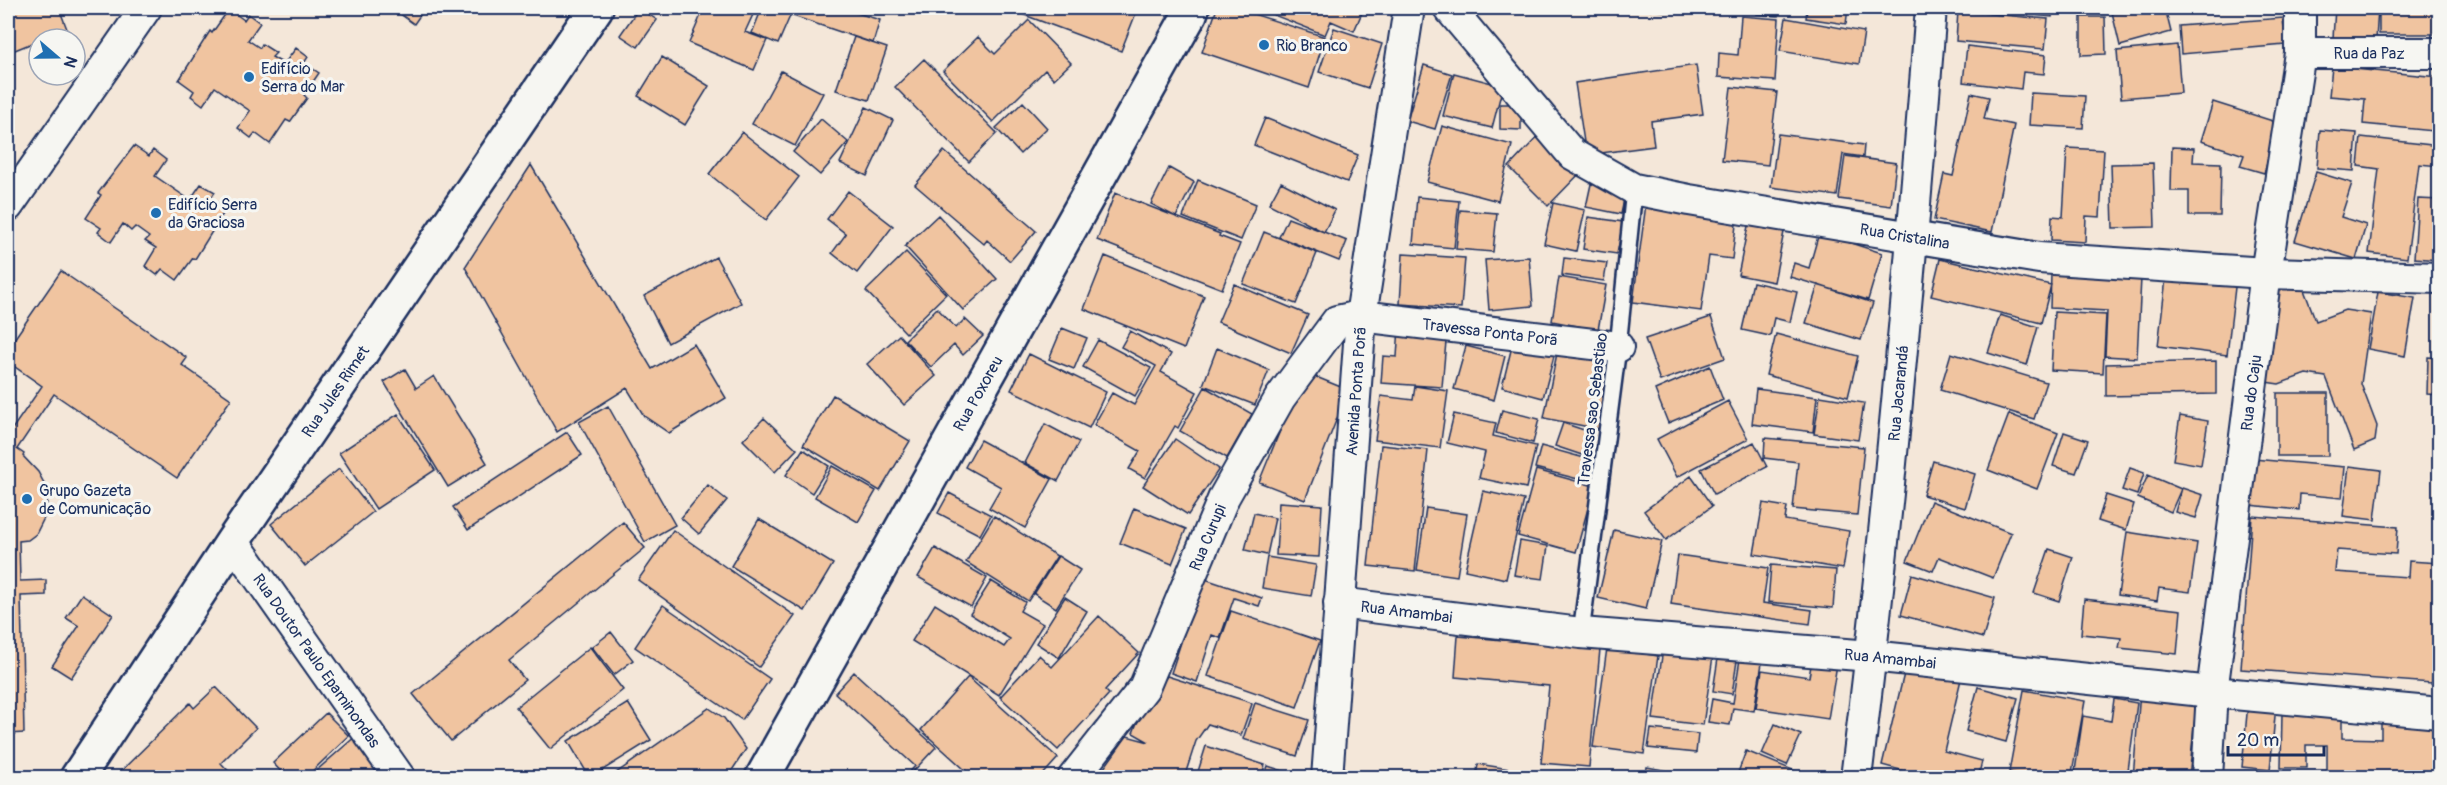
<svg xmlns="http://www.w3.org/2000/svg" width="2447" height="785" font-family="Pangolin,sans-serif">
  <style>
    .building { fill: #f0c4a0; stroke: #1b2f5e; stroke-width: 1.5 }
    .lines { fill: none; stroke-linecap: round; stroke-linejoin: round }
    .service-casing { stroke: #1b2f5e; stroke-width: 20 }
    .minor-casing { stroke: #1b2f5e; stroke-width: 34 }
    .tertiary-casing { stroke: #1b2f5e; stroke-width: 38 }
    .service { stroke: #f6f6f2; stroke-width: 15 }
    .minor { stroke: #f6f6f2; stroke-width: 30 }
    .tertiary { stroke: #f6f6f2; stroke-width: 33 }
    .poi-dot { fill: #1f6fb2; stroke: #f6f6f2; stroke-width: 2 }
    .labels { text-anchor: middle; stroke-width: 6; stroke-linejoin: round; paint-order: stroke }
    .poi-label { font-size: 16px; fill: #1b2f5e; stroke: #f6f6f2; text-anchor: start }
    .street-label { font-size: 16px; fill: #1b2f5e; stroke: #f6f6f2 }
  </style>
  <rect width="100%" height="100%" fill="#f4e7d9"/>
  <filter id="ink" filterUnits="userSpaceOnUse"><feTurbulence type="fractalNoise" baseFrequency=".0167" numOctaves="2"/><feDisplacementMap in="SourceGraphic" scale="12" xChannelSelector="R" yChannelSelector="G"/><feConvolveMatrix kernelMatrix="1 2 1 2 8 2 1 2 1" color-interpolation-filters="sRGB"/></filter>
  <g filter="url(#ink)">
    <path class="building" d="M8,8H59L67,29L10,52L8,46Z
      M385,8H425L414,24L396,11L394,14Z
      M639,8L657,20L638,47L620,35Z
      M704,8H756L745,32L767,40L754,70L689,43Z
      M762,8H776L791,14L778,44L752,33Z
      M796,8H841L880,20L873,43L793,16Z
      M1021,8H1138L1121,51L1019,13Z
      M1217,8H1235L1325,37L1309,88L1202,52Z
      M1256,8H1364L1354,31L1331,21L1325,35Z
      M1633,8H1695L1694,14Z
      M1758,8H1778V16L1757,14Z
      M1807,8H1848L1846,24L1806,18Z
      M1969,8H2053L2052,17Z
      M2111,8H2165L2171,32L2120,46Z
      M2335,8H2378L2376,40L2333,38Z
      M2379,8H2440V34H2379Z
      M229,9L244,20L248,14L260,23L248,40L260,48L262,44L276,53L272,57L284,64L296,48L308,57L304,63L319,73L304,95L307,98L290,122L286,120L270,144L255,133L251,138L238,128L250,111L215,87L203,105L191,96L194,91L179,80L210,31L212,33Z
      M1958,11L2048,19L2045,49L1956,41Z
      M1741,16L1779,19L1775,81L1718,77L1719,53L1738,55Z
      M2081,17H2105L2106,54L2081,55Z
      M1786,18L1864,32L1859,64L1780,51Z
      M2283,18L2285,45L2181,54L2179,26Z
      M1029,20L1071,63L1054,79L1045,70L993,122L943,71L978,37L995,54Z
      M1334,28L1382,44L1368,88L1319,72Z
      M854,37L887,48L869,100L836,90Z
      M2177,45L2181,93L2121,98L2117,51Z
      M1967,46L2046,55L2044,74L2023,72L2021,89L1963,82Z
      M662,57L709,86L685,125L638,96Z
      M924,59L997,133L969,162L895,87Z
      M1424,65L1452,74L1435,129L1407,121Z
      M1696,65L1703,114L1651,121L1654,146L1586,155L1575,83Z
      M2332,67L2439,77L2434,131L2363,124L2365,99L2329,96Z
      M781,71L823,93L795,146L752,124Z
      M1454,73L1503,86L1492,128L1443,116Z
      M1731,87L1777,92L1768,165L1722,160Z
      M1971,93L1989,97L1984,119L2014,125L1992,232L1934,220L1944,174L1953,176Z
      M2031,93L2085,96L2083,128L2029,125Z
      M1023,102L1047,128L1020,154L996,128Z
      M2213,102L2279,123L2264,173L2240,166L2244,155L2201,141Z
      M1500,104H1521V130L1500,129Z
      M866,107L893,120L867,176L840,163Z
      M1265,118L1358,155L1347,182L1254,145Z
      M821,119L848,142L820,175L793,152Z
      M1442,126L1512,145L1498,201L1427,182Z
      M2320,130L2357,133L2354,171L2317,168Z
      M1543,131L1583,170L1548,206L1509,167Z
      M742,132L799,177L766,220L709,174Z
      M1778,134L1864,145L1863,157L1843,154L1837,196L1771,187Z
      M2361,137L2440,146V166L2419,164L2407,258L2369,253L2379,169L2358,166Z
      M134,146L149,156L153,150L166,160L155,176L190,200L201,184L215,192L211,198L226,209L195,259L193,258L177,280L162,269L157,275L145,266L156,248L145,241L149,237L135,227L131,231L123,224L111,242L98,232L101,228L86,218L101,195L98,193Z
      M2172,147L2194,148L2193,162L2221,163L2220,216H2189V191H2171Z
      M2067,148L2104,150L2100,217L2086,216L2085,242L2051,240L2052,216L2063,217Z
      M944,151L1036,231L1010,261L987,240L984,244L915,185Z
      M1845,156L1896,163L1891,206L1839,199Z
      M2153,163L2155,227L2113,228L2111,164Z
      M531,165L652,369L694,344L726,398L669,433L644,416L627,388L557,432L465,267Z
      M1169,168L1194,182L1176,217L1151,204Z
      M2316,172L2352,183L2341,217L2366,225L2356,259L2295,241Z
      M1198,180L1256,204L1241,240L1183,217Z
      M1281,182L1335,210L1324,232L1269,204Z
      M1591,184L1626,191L1621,214L1586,207Z
      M848,191L893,226L857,273L832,253L846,234L827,219Z
      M1115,193L1220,234L1219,236L1240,244L1222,289L1097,240Z
      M1417,197L1459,201L1454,248L1413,244Z
      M2418,199L2440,200V260L2414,258Z
      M1553,203L1585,210L1576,251L1544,244Z
      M1646,204L1737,216L1732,259L1709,256L1701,311L1633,302Z
      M1460,210L1497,213L1493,252L1456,249Z
      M938,215L997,279L963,310L905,246Z
      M1588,217L1623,222L1617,254L1583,249Z
      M1288,218L1347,241L1339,261L1279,237Z
      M1749,221L1785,227L1774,282L1738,275Z
      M1264,232L1317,253L1296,304L1243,284Z
      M1819,233L1882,253L1868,300L1790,277L1794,263L1809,268Z
      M906,252L946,294L906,333L866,291Z
      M1403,254L1465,258L1461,308L1400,304Z
      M1105,256L1204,296L1184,349L1084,309Z
      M716,257L741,303L668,343L644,296Z
      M1529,257L1533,306L1489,310L1485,260Z
      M1564,258L1607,263L1604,281L1562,275Z
      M1940,259L2051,285L2041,323L1931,296Z
      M2167,270L2236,279L2227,355L2158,346Z
      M61,271L187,358L182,365L231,399L177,478L54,394L17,449L24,454L23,456L38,472L45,485L47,505L45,516L36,534L28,540L19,541L20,581L46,580V595L21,596L24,733L8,734V435L42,386L8,362V348Z
      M2051,274L2141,278L2137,358L2105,356L2107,311L2050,308Z
      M1559,277L1606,285L1598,330L1552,321Z
      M1753,282L1797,292L1790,322L1774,318L1770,336L1742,330Z
      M1234,284L1308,315L1291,353L1218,322Z
      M1818,285L1873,303L1861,340L1806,323Z
      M2274,286L2304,290L2316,321L2345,310L2371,314L2361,384L2377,426L2375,441L2354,450L2326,377L2306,374L2279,384L2259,381Z
      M2378,292L2415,298L2405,356L2368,349Z
      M937,308L956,328L965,319L983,336L963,355L954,345L931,367L905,340Z
      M2054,312L2106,315L2103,373L2051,370Z
      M2000,315L2038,327L2027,365L1988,353Z
      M1711,317L1725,358L1660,381L1645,339Z
      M1399,327L1447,330L1442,387L1381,383L1383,356L1397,357Z
      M1062,328L1087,338L1074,369L1049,359Z
      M1130,331L1171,354L1161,372L1197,392L1178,428L1175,426L1145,478L1129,469L1140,451L1094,425L1112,393L1134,405L1156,366L1121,347Z
      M1776,334L1858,356L1848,397L1766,375Z
      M899,335L936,376L904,405L867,364Z
      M1098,340L1151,368L1135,396L1083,367Z
      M1513,342L1555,352L1543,398L1502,387Z
      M1466,346L1505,356L1494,400L1454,389Z
      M1217,348L1269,370L1255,405L1203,385Z
      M1558,348L1613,359L1599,429L1544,418Z
      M1951,353L2046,382L2034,419L1940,390Z
      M1029,354L1106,392L1089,428L1011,390Z
      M2428,357L2440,358V395L2427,394Z
      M2216,361V394L2106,396V364Z
      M1710,366L1723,400L1668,423L1655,390Z
      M405,369L416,388L434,376L487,463L448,487L384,382Z
      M1304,372L1348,390L1305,500L1259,482Z
      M1415,386L1448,391L1440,448L1375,440L1381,396L1413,400Z
      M1205,387L1252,414L1227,458L1180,431Z
      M1756,389L1817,397L1813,432L1752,424Z
      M2277,393H2328V456H2277Z
      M833,395L910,441L880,491L803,445Z
      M1820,396L1864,403L1858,440L1814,434Z
      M1728,401L1748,439L1677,477L1657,439Z
      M608,406L675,525L645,542L579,422Z
      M1502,410L1539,419L1533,443L1496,433Z
      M398,414L435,470L376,509L339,453Z
      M1454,414L1496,423L1493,436L1536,446L1526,488L1479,478L1485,452L1447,443Z
      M2009,414L2058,433L2037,489L1988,470Z
      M2180,416L2208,421L2201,465L2173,460Z
      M764,418L797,449L775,472L743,440Z
      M1563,423L1590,432L1582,455L1555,446Z
      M1045,424L1079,442L1058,481L1025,463Z
      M567,432L582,455L468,530L453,507Z
      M2064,432L2088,440L2076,473L2053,466Z
      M1765,438L1864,447L1857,515L1793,509L1798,462L1764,458Z
      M1175,439L1219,469L1188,515L1143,486Z
      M980,440L1052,479L1025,528L989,508L1001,487L965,467Z
      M1754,442L1767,467L1714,494L1701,469Z
      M1381,445L1428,450L1415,571L1368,566Z
      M1541,446L1588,459L1582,480L1535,468Z
      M803,449L829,466L812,493L786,475Z
      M2253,459L2345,467L2342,498L2300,494L2299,510L2249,505Z
      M1933,461L1975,474L1965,508L1923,495Z
      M832,466L876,491L858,522L815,497Z
      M2349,466L2381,470L2375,520L2343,516Z
      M2130,468L2144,473L2137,495L2122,490Z
      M339,469L373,512L305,566L271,524Z
      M1536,470L1594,486L1576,552L1518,536Z
      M2148,475L2181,489L2171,512L2138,498Z
      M1691,476L1712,506L1666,540L1644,511Z
      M708,485L727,500L699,534L681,518Z
      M2182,488L2203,495L2196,518L2175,512Z
      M1483,491L1524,500L1506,579L1465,570Z
      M949,493L991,515L980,535L938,513Z
      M2106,495L2134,504L2126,530L2098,521Z
      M1931,501L2011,533L1993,578L1939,557L1933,571L1907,561Z
      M1279,502L1322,505L1319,557L1276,555Z
      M1763,503L1787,507L1785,520L1849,531L1843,569L1754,554Z
      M1134,508L1186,529L1172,564L1120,543Z
      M1426,508L1467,514L1457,576L1417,570Z
      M1254,513L1275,518L1267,555L1245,550Z
      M994,516L1057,556L1028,601L966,562Z
      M2252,516L2398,527L2396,554L2337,550L2335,572L2408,577L2409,561L2440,563L2432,683L2241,669Z
      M759,519L833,564L805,611L731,566Z
      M623,522L645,548L509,660L525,680L451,741L413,694Z
      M673,530L795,616L759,667L638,580Z
      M1614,530L1662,541L1646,609L1598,598Z
      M2127,532L2197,543L2190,592L2159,588L2157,601L2118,595Z
      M1520,541L1548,546L1543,579L1514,575Z
      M935,548L987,578L971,607L918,577Z
      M2049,549L2073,557L2059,601L2034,593Z
      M1678,555L1768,568L1763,603L1812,610L1810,624L1671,604Z
      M1058,556L1080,570L1056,608L1034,594Z
      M1267,557L1316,565L1311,596L1262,588Z
      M1771,565L1836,570L1833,608L1768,602Z
      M1912,574L1995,598L1983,638L1901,615Z
      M1202,578L1262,598L1259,606L1234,598L1220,638L1212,635L1197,682L1171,673Z
      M991,581L1025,602L1020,611L1043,624L999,695L912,641L935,604L1004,647L1010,639L970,614Z
      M82,594L113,615L71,678L52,666L79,626L66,618Z
      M1065,597L1087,611L1059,658L1036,643Z
      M2084,599L2181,610L2177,654L2119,648L2121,638L2081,634Z
      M663,605L770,679L742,720L635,647Z
      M1231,611L1320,641L1297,707L1208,676Z
      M1099,616L1139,653L1105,690L1109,694L1058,750L1000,697L1039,655L1052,667Z
      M611,632L633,660L614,675L592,647Z
      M1458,636L1600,649L1589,767L1541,763L1549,686L1455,677Z
      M590,647L623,690L550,749L516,707Z
      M1607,648L1658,656L1644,754L1593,747Z
      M1663,649L1713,656L1703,725L1653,719Z
      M1719,652L1738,654L1732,694L1713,691Z
      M1813,654L1838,658L1828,719L1756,708L1762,670L1809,677Z
      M1740,659L1762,663L1754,711L1733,708L1730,725L1708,722L1712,699L1733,703Z
      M1907,661L1962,675L1944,751L1982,761L1978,778H1929L1882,765Z
      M854,672L936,747L909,776L907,775L915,766L835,693Z
      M1167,676L1249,702L1252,704L1241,735L1208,724L1196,741L1184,778H1103L1099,775L1127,736L1149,742L1133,733L1140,715Z
      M968,677L1058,758L1040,778H974L921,730Z
      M216,687L256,728L221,763L235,778H114L190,703L194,708Z
      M1978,687L2018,698L2006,742L1966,731Z
      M2024,690L2085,701L2071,778H2038L2009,772Z
      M2140,692L2197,696L2189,778H2133Z
      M2114,699L2137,703L2127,778H2074L2083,716L2111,721Z
      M628,703L651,740L590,778L568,741Z
      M1255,703L1309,720L1297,756L1243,739Z
      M2248,703L2276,705L2270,770L2242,767Z
      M709,708L724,718L746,749L727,778H609Z
      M2282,712H2342V738L2381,739V719L2439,720L2438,778L2327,777V745H2306V768H2281Z
      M326,713L349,736L305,778H287L273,763Z
      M1775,724L1801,735L1787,765L1762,754Z
      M1651,729L1698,734L1696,753L1648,748Z
      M357,735L384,767L371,778H308Z
      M1206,746L1265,765L1261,778H1196Z
      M1746,751L1812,778H1736Z
      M1478,764L1566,778H1476Z
      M1268,766L1298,776L1297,778H1264Z
      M1647,767L1690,775V778H1645Z
      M2244,771L2276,774L2275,778H2244Z"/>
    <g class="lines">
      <g class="service-casing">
        <path id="service" d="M1581,633L1618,347L1634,189"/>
      </g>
      <g class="minor-casing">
        <g id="minor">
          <path id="s1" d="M1449,8L1572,154L1634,189L1689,200L2039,258L2266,273L2440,278"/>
          <path id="s2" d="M2300,53H2440"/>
          <path d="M8,206L146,8"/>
          <path id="s3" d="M233,541L400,778"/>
          <path id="s4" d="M1339,603L1581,633L1871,656L2212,692L2440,713"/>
          <path id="s5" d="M1073,778L1144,688L1224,497L1280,398L1337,321L1361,316L1618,347"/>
          <path id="s6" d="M1327,778L1361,316L1409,8"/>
          <path id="s7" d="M1856,778C1888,522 1911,265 1931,8"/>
          <path id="s8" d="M2207,778L2212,692L2266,273L2300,53V8"/>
        </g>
      </g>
      <g class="tertiary-casing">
        <g id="tertiary">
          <path id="s9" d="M77,778L233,541L596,8"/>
          <path id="s10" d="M762,778L1190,14L1192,8"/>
        </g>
      </g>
      <use href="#service" class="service"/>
      <use href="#minor" class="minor"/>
      <use href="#tertiary" class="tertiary"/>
    </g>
  </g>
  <g class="poi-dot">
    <circle cx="1264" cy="45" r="6"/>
    <circle cx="249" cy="77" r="6"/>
    <circle cx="156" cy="213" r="6"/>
    <circle cx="27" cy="499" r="6"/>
  </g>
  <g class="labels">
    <g class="poi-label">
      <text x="1276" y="51">Rio Branco</text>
      <text x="261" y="74">Edifício<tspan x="261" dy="18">Serra do Mar</tspan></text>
      <text x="168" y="210">Edifício Serra<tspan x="168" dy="18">da Graciosa</tspan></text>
      <text x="39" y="496">Grupo Gazeta<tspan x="39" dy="18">de Comunicação</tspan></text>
    </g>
    <g class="street-label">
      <text dy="6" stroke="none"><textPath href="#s2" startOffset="69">Rua da Paz</textPath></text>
      <text dy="6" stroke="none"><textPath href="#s1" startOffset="537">Rua Cristalina</textPath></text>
      <text dy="6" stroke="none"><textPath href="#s5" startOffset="686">Travessa Ponta Porã</textPath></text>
      <text dy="6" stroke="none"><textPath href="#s6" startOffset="388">Avenida Ponta Porã</textPath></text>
      <text dy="6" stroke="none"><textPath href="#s9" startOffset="465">Rua Jules Rimet</textPath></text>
      <text dy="6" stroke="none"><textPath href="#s8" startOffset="388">Rua do Caju</textPath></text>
      <text dy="6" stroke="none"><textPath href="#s10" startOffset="441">Rua Poxoreu</textPath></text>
      <text dy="6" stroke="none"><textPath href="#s7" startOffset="387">Rua Jacarandá</textPath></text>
      <text transform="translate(1592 409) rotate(-83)" y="6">Travessa sao Sebastiao</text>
      <text dy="6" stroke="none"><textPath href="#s5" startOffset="278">Rua Curupi</textPath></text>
      <text dy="6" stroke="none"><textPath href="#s4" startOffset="68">Rua Amambai</textPath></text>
      <text dy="6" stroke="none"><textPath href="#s4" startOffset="554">Rua Amambai</textPath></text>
      <text dy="6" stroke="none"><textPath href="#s3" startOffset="146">Rua Doutor Paulo Epaminondas</textPath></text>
    </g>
  </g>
  <rect width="2447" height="785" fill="none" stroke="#f6f6f2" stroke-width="30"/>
  <rect x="15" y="15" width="2417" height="755" fill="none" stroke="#1b2f5e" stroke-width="2" filter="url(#ink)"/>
  <g transform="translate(57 57) rotate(110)"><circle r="28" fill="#f6f6f2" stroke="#9ea6b7" stroke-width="1.5"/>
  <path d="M0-4.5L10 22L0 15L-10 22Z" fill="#1f6fb2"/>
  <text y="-9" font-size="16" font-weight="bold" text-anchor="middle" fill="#1b2f5e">N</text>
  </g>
  <path d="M2228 746v9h96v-9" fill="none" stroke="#1b2f5e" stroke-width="3"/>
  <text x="2237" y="746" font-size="18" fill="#1b2f5e" stroke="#f6f6f2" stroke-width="4.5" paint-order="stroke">20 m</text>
</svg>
